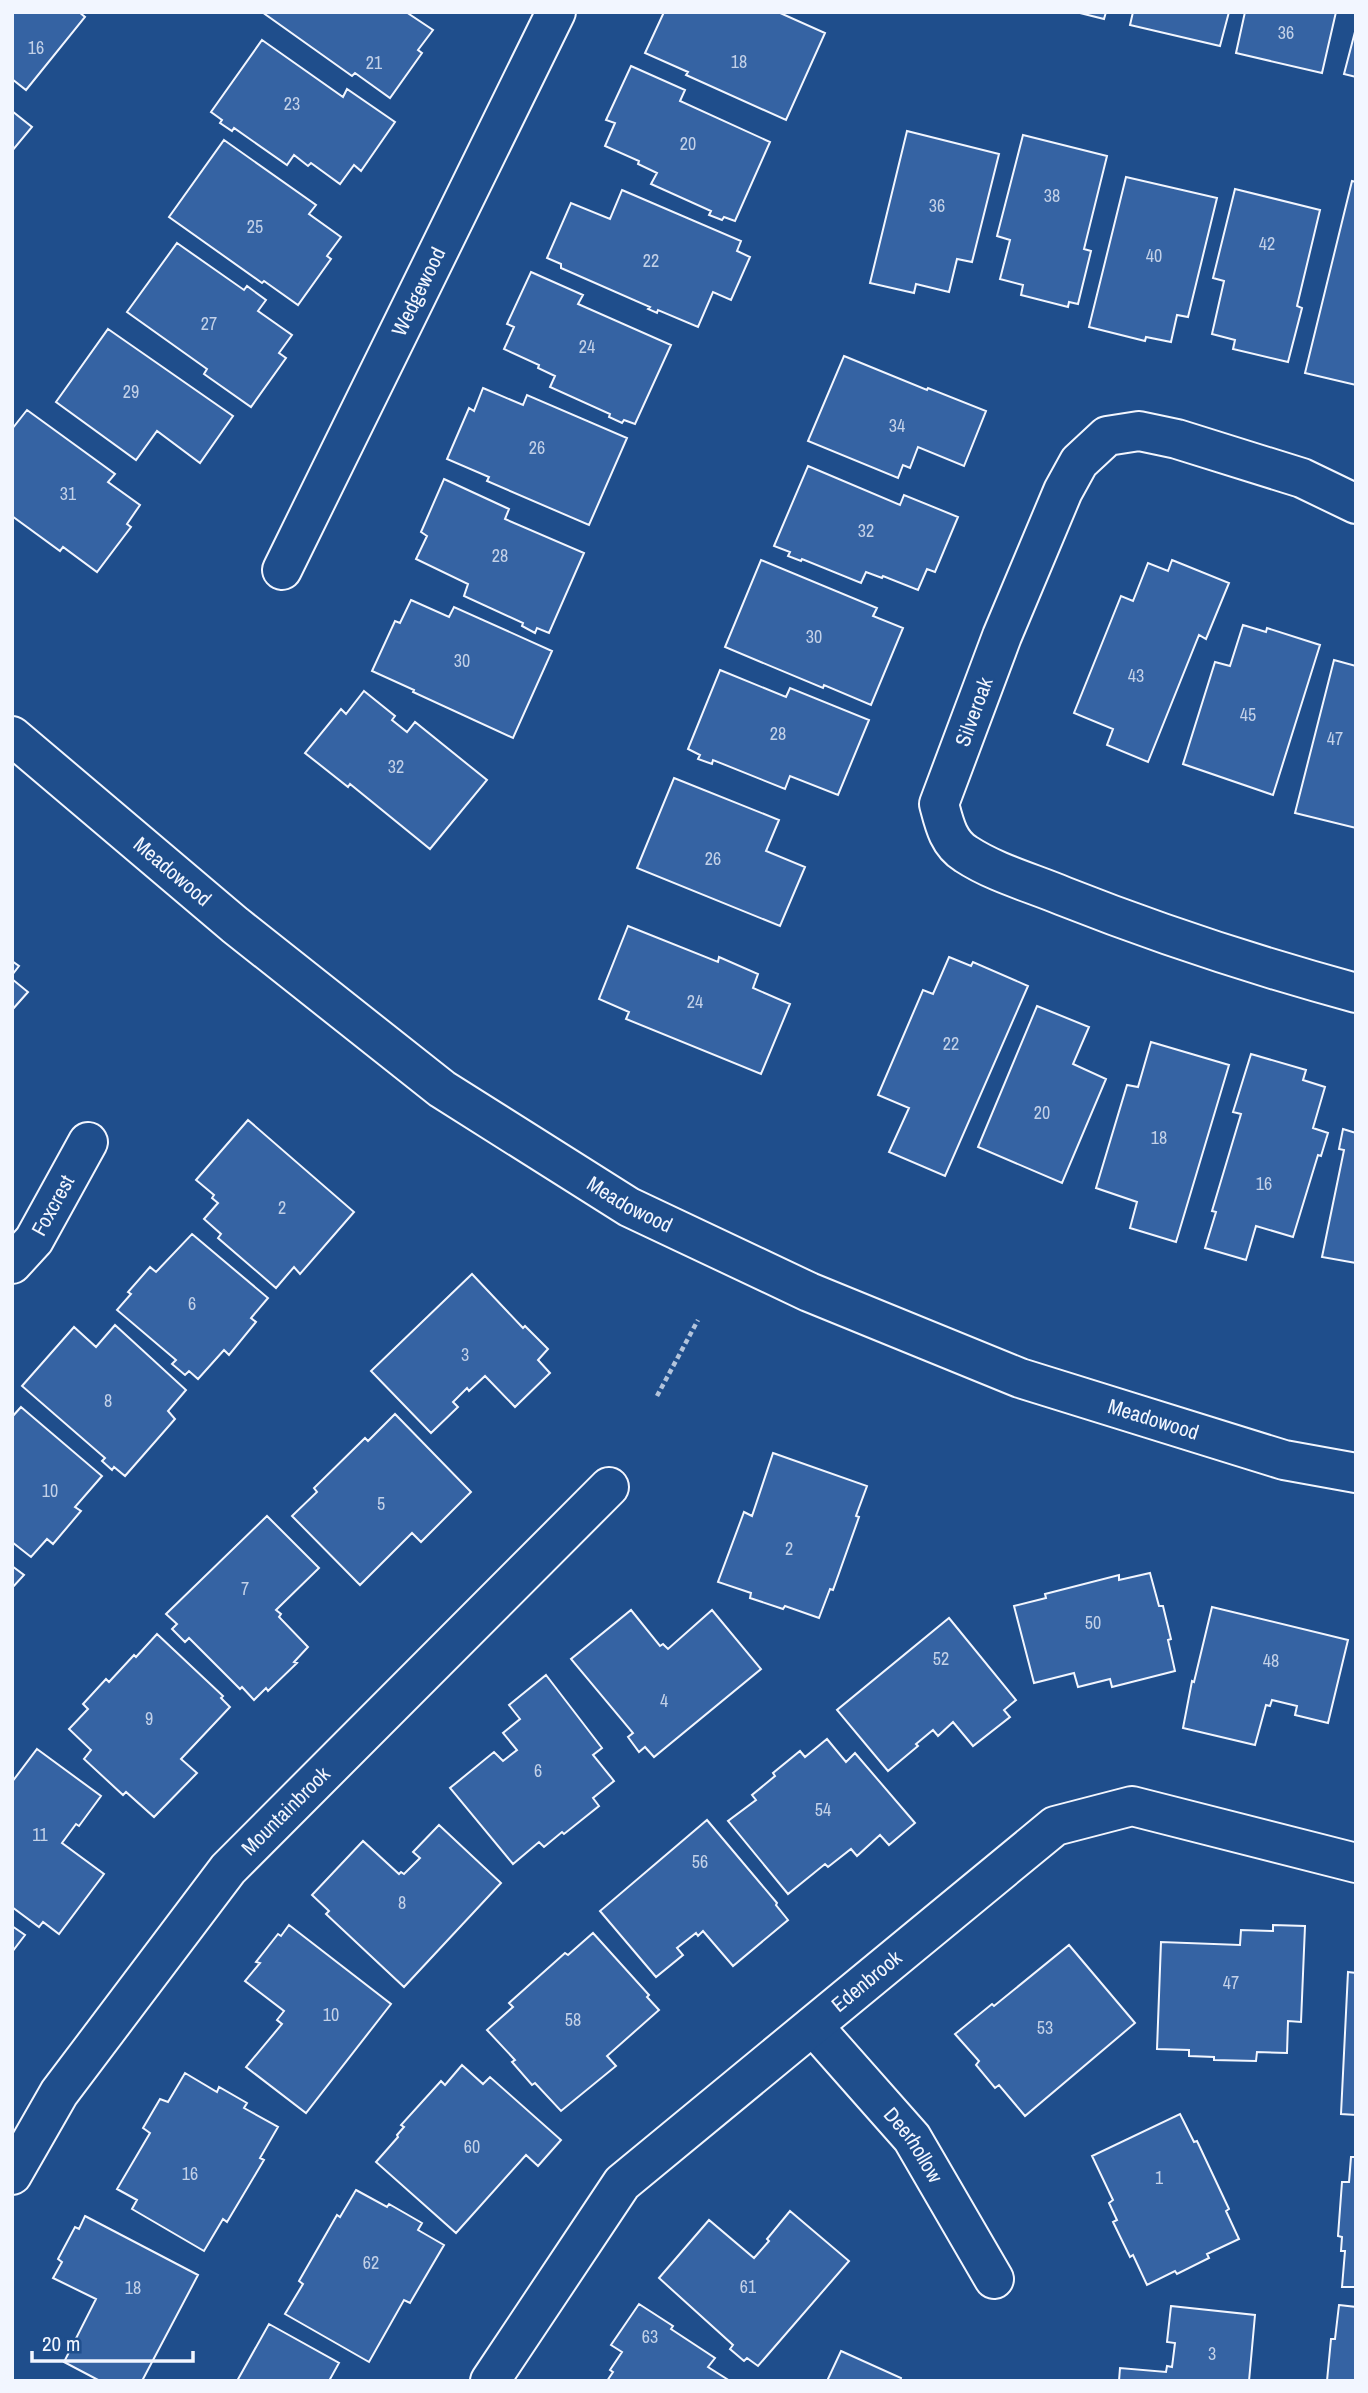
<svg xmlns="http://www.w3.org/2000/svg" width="1368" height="2393" font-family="'Archivo Narrow',sans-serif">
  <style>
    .building { fill: #3563a3; stroke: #f2f6ff; stroke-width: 2 }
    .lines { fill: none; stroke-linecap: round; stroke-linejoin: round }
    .minor-casing { stroke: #f2f6ff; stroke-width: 42 }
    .major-casing { stroke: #f2f6ff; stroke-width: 42 }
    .path { stroke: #b3c4dc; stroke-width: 4.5; stroke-dasharray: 5 3.5; stroke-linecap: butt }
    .minor { stroke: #1f4e8c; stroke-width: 38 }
    .major { stroke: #1f4e8c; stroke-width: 38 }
    .labels { text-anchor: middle; stroke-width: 5; stroke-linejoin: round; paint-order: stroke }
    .number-label { font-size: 18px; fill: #c3d1e8 }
    .street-label { font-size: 21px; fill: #f2f6ff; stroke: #1f4e8c }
  </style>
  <rect width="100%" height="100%" fill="#1f4e8c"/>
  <path class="building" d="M12,12H79L85,17L26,90L12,79Z
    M262,12H406L433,30L418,50L422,53L390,98L355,73L352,76Z
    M664,12H778L825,33L786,120L686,75L688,72L645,53Z
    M1076,12H1106L1104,19Z
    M1133,12H1229L1220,46L1130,25Z
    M1245,12H1336L1322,73L1236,53Z
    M1356,28V77L1344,74Z
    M262,40L343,97L347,89L395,122L361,171L354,165L340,184L311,163L308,166L294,155L287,165L234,128L232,131L220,123L222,120L211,112Z
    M631,66L685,90L680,101L770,142L735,221L724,217L722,220L709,215L711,211L651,184L657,173L638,164L639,161L605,146L615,123L606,120Z
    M12,111L32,127L12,151Z
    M907,131L999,154L972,262L957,259L949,292L916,284L914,293L870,283Z
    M1023,135L1107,156L1084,249L1091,251L1078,304L1069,302L1068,307L1021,295L1023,285L1000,279L1010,240L997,236Z
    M224,140L316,205L309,214L341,237L327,256L331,259L298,305L264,281L262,283L169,217Z
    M1126,177L1217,198L1188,317L1177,315L1171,342L1146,337L1145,341L1089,327Z
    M1352,181L1356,182V385L1305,373Z
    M1235,189L1320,210L1297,306L1302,308L1288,362L1233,349L1235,340L1212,334L1224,281L1213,278Z
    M622,190L741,241L737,251L750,257L731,300L713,292L698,327L658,310L657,313L648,309L650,307L561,268V264L547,258L571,203L610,219Z
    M177,243L244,290L247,286L266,300L258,311L292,335L279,353L286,358L251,407L204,374L207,369L127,312Z
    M531,272L583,295L578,304L671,345L635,424L624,420L622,423L609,417L610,414L550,387L555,376L538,368L539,365L504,349L514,327L507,324Z
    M108,329L233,416L200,463L157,431L136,460L56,402Z
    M844,356L927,390L928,388L986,411L964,466L918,447L910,468L903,465L898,478L808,441Z
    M483,388L523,405L527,395L627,438L589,525L487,481L489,477L447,459L469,408L474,411Z
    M27,410L115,474L108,482L140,505L127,524L131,527L97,572L63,547L60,551L12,516V429Z
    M808,466L900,505L904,495L958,517L935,572L927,569L918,590L883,576L882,578L866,572L861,583L802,559L801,561L788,556L790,552L774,546Z
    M444,479L509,509L505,519L584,553L549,633L537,628L535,633L522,626L523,623L464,596L468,584L416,559L427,536L421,532Z
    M761,560L877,608L873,616L903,628L871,705L824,685L823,688L725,647Z
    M1172,560L1229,583L1206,639L1199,635L1148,762L1107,745L1113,729L1074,713L1121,596L1133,601L1148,563L1168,571Z
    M411,600L449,617L454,607L552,651L513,738L413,692L414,690L372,671L395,621L400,623Z
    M1243,625L1266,632L1267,628L1320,645L1273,795L1183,764L1215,662L1230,666Z
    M1334,660L1356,666V828L1295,813Z
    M720,670L786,697L790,688L869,720L838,795L790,776L785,789L713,760L712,764L698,759L700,755L688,749Z
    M364,691L395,716L392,720L407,732L415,722L487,780L430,849L350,784L348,787L305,753L341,709L346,714Z
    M674,778L779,820L766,851L805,867L780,926L637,868Z
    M628,926L718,962L719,957L758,974L753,988L790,1004L761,1074L626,1019L629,1012L599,999Z
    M949,957L971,966L973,962L1028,986L945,1176L889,1152L909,1108L878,1095L923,990L933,994Z
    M12,961L19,966L12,975Z
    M12,979L28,992L12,1010Z
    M1037,1006L1089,1027L1073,1064L1106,1079L1062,1183L978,1147Z
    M1151,1042L1229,1065L1176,1242L1130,1228L1137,1202L1096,1188L1127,1085L1138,1087Z
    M1251,1054L1306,1070L1303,1080L1325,1087L1313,1128L1328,1133L1321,1156L1318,1155L1293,1237L1256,1226L1246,1260L1205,1248L1216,1212L1212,1211L1241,1114L1233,1112Z
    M248,1120L354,1212L300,1274L294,1267L276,1288L218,1238L221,1234L204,1219L218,1203L212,1198L214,1195L196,1180Z
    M1343,1129L1356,1133V1263L1322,1257L1344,1150L1339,1149Z
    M192,1234L268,1298L251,1318L256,1322L229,1355L224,1350L198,1379L189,1371L185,1375L172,1364L176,1360L117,1310L131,1294L128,1292L150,1267L156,1272Z
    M472,1274L523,1328L525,1326L548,1349L538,1360L550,1373L515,1407L485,1376L469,1391L467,1388L453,1402L458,1407L431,1433L371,1371Z
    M115,1325L186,1390L168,1411L175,1419L125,1476L114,1467L112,1470L102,1461L105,1458L22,1386L74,1327L96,1347Z
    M21,1407L102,1476L75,1507L81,1511L53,1544L47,1539L31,1557L12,1542V1417Z
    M395,1414L471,1492L421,1542L412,1533L360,1585L292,1516L317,1492L314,1488L365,1438L368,1441Z
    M773,1453L867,1486L856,1516L859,1517L833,1590L830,1589L819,1618L785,1606L783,1609L750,1598L751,1593L718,1582L744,1512L752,1516Z
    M267,1516L319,1568L276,1610L281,1614L279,1617L308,1647L294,1662L297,1663L268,1691L266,1688L254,1700L242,1687L240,1689L189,1638L185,1642L172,1629L177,1624L166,1614Z
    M12,1566L24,1575L12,1588Z
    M1150,1573L1159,1606H1163L1171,1639L1168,1640L1175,1671L1112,1687L1110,1679L1078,1687L1074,1673L1034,1683L1014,1606L1046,1598L1045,1594L1119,1575V1580Z
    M1212,1607L1348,1640L1328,1723L1295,1715L1297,1706L1272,1700L1270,1706L1266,1705L1255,1745L1183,1728L1192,1681L1194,1682Z
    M631,1610L660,1646L663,1644L668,1649L712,1610L761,1669L654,1757L645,1747L639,1752L628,1737L633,1733L571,1659Z
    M949,1618L1016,1700L1004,1710L1010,1717L973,1746L953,1722L938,1736L933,1730L916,1744L918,1746L888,1771L837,1710Z
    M157,1634L223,1696L221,1698L230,1707L181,1759L197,1773L154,1817L126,1792L123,1795L84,1759L91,1750L69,1729L88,1709L83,1704L106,1679L109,1682L134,1655L136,1657Z
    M546,1675L602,1748L593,1755L614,1781L593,1798L599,1806L564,1834L562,1832L544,1847L539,1842L513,1864L450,1788L494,1752L503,1761L517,1750L503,1733L520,1719L509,1705Z
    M827,1739L846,1762L855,1753L915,1823L889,1845L880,1835L857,1856L851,1849L828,1867L825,1864L788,1894L728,1821L756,1800L752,1795L775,1776L773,1773L800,1751L805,1757Z
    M37,1749L101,1796L79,1826L76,1824L62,1843L104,1874L59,1934L43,1922L39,1927L12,1907V1782Z
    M707,1820L777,1903L776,1905L788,1920L733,1966L703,1931L698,1936L696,1933L677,1948L683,1955L656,1977L600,1911Z
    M439,1825L501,1883L404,1987L326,1914L329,1911L312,1895L363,1841L399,1874L401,1872L404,1874L420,1858L413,1852Z
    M289,1925L391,2004L306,2113L246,2067L282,2024L277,2020L284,2011L245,1981L260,1963L256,1962L278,1934L281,1936Z
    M1273,1925L1305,1926L1301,2022L1288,2021L1287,2053L1257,2052L1256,2061L1214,2060V2057L1189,2056V2050L1157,2049L1161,1942L1240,1945L1241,1930L1273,1931Z
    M12,1926L25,1935L12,1952Z
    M593,1933L649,1995L647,1997L659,2010L607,2056L616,2066L561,2111L535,2083L532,2085L512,2062L515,2060L487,2030L513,2007L509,2003L565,1953L568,1955Z
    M1069,1945L1135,2023L1025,2116L999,2085L995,2088L976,2065L979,2061L955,2034L992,2004L994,2006Z
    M1348,1972L1356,1973V2115L1341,2114Z
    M462,2065L483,2084L490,2077L561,2140L538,2166L526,2155L456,2233L376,2162L398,2137L397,2135L404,2127L401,2125L441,2081L445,2085Z
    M185,2073L217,2092L219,2087L247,2103L244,2108L278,2127L260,2158L264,2160L227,2222L223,2219L204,2251L132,2209L137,2200L117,2189L150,2133L143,2128L160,2099L168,2102Z
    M1180,2114L1194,2142L1197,2141L1229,2209L1226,2211L1239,2239L1207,2254L1209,2258L1177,2274L1175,2271L1147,2285L1133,2255L1130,2257L1113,2222L1117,2220L1109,2203L1113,2200L1092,2156Z
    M1351,2157H1356V2287H1342L1345,2251H1341L1342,2237L1338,2236L1342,2182H1349Z
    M356,2190L387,2207L389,2204L422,2223L418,2230L444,2245L410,2303L404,2300L369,2362L285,2314L303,2284L299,2281L337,2215L340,2217Z
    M790,2211L849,2261L758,2366L747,2358L744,2361L730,2349L733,2345L659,2278L709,2220L754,2258L769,2241L767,2239Z
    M85,2216L198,2275L142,2381H100L64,2362L96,2299L53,2278L62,2262L58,2259L75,2227L79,2229Z
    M639,2304L673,2326L671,2329L715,2358L708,2367L730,2381H607L613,2372L610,2370L622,2352L611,2345Z
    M1339,2305L1356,2307V2381H1327L1331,2339H1335Z
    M1171,2306L1255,2315L1249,2381H1119L1120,2368L1166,2372L1167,2366L1172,2367L1175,2343L1167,2342Z
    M269,2324L339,2363L329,2381H237Z
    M841,2351L901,2378L900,2381H827Z"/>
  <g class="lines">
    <g class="minor-casing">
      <g id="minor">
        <path d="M1356,504L1302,478L1177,439L1139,431L1107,436L1079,462L1063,491L1002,636L939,804C944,823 948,843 966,854C995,873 1032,883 1063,896C1159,934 1257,966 1356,993"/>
        <path id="s1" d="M282,570L556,12"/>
        <path id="s2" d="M12,1264L34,1240L88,1142"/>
        <path id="s3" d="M813,2026L912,2138L994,2279"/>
        <path id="s4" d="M12,2175L59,2093L228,1869L609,1487"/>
        <path id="s5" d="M490,2381L622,2183L1055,1826L1132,1806L1356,1863"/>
      </g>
    </g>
    <g class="major-casing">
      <g id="major">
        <path id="s6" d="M12,736L235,925L442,1089L629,1207L809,1292L1020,1378L1284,1460L1356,1473"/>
      </g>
    </g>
    <path class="path" d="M657,1396L698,1320"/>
    <use href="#minor" class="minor"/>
    <use href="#major" class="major"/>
  </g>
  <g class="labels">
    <g class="number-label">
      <text x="1286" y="39">36</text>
      <text x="36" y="54">16</text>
      <text x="739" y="68">18</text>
      <text x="374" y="69">21</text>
      <text x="292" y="110">23</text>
      <text x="688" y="150">20</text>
      <text x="1052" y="202">38</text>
      <text x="937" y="212">36</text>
      <text x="255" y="233">25</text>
      <text x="1267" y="250">42</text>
      <text x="1154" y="262">40</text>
      <text x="651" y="267">22</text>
      <text x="209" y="330">27</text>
      <text x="587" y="353">24</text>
      <text x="131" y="398">29</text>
      <text x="897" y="432">34</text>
      <text x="537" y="454">26</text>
      <text x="68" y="500">31</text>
      <text x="866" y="537">32</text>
      <text x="500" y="562">28</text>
      <text x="814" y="643">30</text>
      <text x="462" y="667">30</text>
      <text x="1136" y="682">43</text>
      <text x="1248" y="721">45</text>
      <text x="778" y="740">28</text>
      <text x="1335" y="745">47</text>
      <text x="396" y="773">32</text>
      <text x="713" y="865">26</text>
      <text x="695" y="1008">24</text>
      <text x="951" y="1050">22</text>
      <text x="1042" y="1119">20</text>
      <text x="1159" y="1144">18</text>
      <text x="1264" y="1190">16</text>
      <text x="282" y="1214">2</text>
      <text x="192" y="1310">6</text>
      <text x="465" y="1361">3</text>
      <text x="108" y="1407">8</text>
      <text x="50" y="1497">10</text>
      <text x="381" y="1510">5</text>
      <text x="789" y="1555">2</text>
      <text x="245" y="1595">7</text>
      <text x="1093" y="1629">50</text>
      <text x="941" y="1665">52</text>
      <text x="1271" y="1667">48</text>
      <text x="664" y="1707">4</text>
      <text x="149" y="1725">9</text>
      <text x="538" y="1777">6</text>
      <text x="823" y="1816">54</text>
      <text x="40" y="1841">11</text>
      <text x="700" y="1868">56</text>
      <text x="402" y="1909">8</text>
      <text x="1231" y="1989">47</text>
      <text x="331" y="2021">10</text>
      <text x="573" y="2026">58</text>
      <text x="1045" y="2034">53</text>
      <text x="472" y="2153">60</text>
      <text x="190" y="2180">16</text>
      <text x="1159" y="2184">1</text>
      <text x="371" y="2269">62</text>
      <text x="748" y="2293">61</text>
      <text x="133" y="2294">18</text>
      <text x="650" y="2343">63</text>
      <text x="1212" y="2360">3</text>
    </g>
    <g class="street-label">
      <text dy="7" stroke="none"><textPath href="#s1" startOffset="310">Wedgewood</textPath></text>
      <text transform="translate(974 712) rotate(-70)" y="7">Silveroak</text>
      <text dy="7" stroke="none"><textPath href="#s6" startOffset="210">Meadowood</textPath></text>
      <text dy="7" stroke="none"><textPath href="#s6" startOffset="777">Meadowood</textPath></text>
      <text dy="7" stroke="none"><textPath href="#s2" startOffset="72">Foxcrest</textPath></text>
      <text dy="7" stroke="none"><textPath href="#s6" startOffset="1344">Meadowood</textPath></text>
      <text dy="7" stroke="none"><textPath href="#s4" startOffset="457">Mountainbrook</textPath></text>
      <text dy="7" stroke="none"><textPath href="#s5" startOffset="555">Edenbrook</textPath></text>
      <text dy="7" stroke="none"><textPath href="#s3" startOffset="156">Deerhollow</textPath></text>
    </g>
  </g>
  <rect width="1368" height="2393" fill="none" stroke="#f2f6ff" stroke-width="28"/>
  <path d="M32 2351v10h161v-10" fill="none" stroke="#f2f6ff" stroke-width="3.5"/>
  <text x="42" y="2351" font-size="21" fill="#f2f6ff" stroke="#1f4e8c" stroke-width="5" paint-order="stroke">20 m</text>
</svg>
